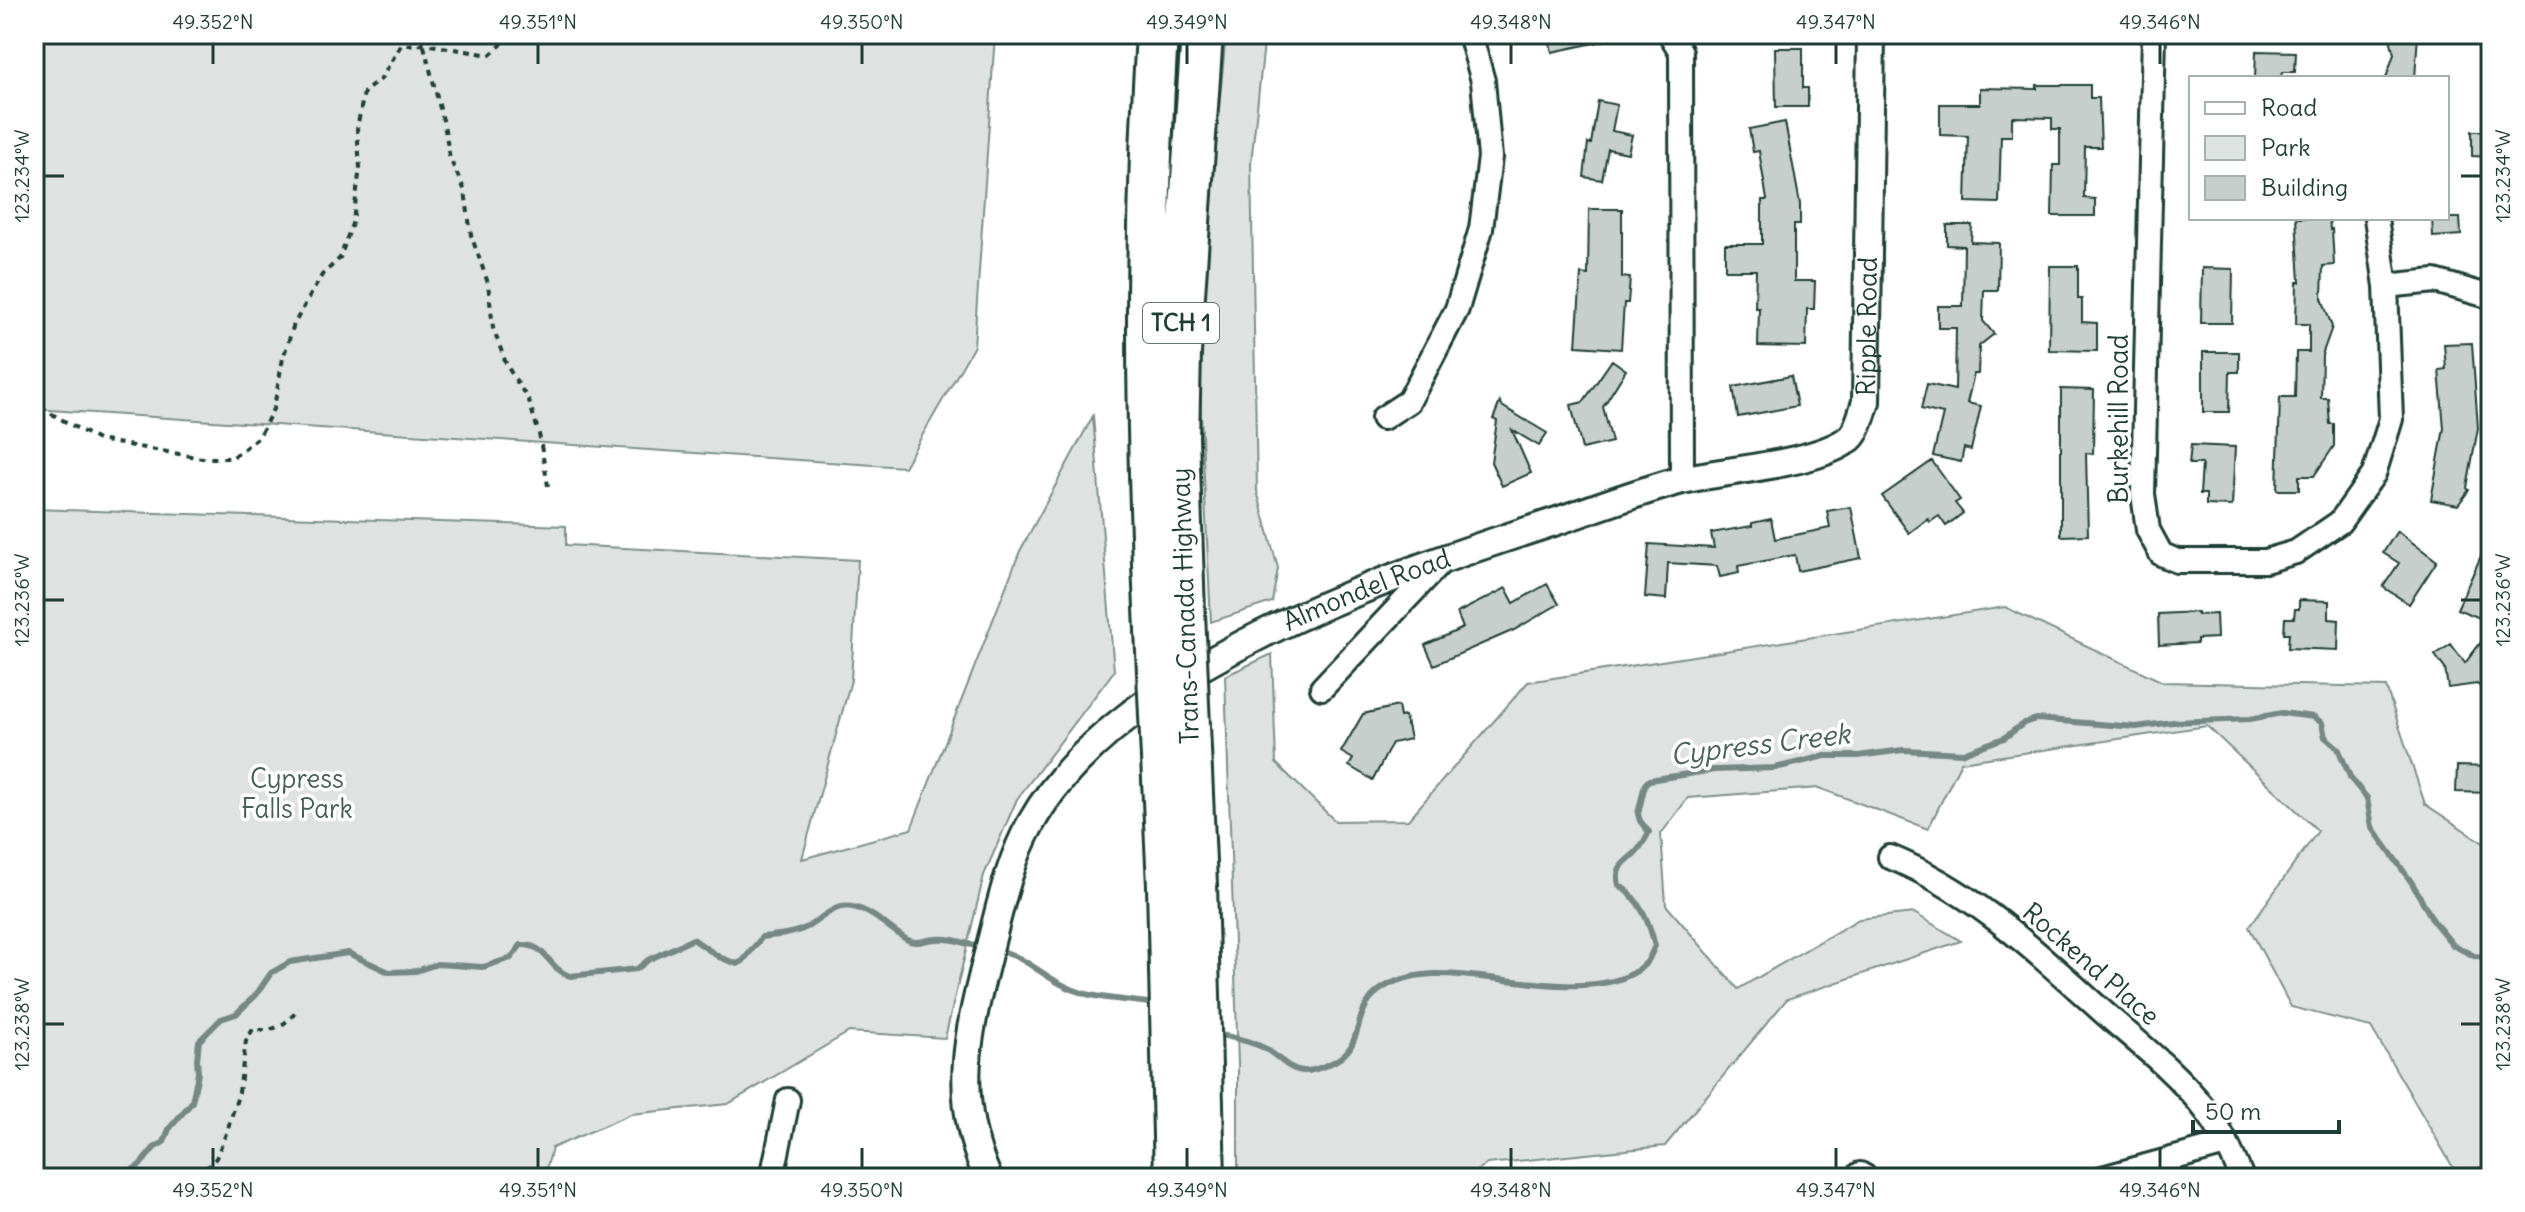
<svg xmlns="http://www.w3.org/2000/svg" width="2525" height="1212" font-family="Delius,sans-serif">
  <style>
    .green { fill: #dee3e2; stroke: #7e908b; stroke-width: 2 }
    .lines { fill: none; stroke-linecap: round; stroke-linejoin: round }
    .stream { stroke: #758883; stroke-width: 6 }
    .building { fill: #c7cfcc; stroke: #1f3d34; stroke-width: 2 }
    .minor-casing { stroke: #1f3d34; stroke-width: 28 }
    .tertiary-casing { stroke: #1f3d34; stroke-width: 32 }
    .motorway-casing { stroke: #1f3d34; stroke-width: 46 }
    .path { stroke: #1f3d34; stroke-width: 4; stroke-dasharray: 6 6; stroke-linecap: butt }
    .minor { stroke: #fff; stroke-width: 22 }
    .tertiary { stroke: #fff; stroke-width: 26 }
    .motorway { stroke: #fff; stroke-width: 40 }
    .motorway-bridge-casing { stroke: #1f3d34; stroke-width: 46; stroke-linecap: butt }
    .motorway-bridge { stroke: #fff; stroke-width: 40 }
    .ticks { fill: none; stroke: #1f3d34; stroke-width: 3 }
    .labels { text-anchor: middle; stroke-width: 7; stroke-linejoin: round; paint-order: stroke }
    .shield { fill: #fff; stroke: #627771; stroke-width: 2 }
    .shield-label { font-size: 24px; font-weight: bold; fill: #1f3d34 }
    .street-label { font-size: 26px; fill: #1f3d34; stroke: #fff }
    .park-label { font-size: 26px; fill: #455e57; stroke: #fff }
    .water-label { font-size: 28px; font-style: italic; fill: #4a625b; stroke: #fff }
    .neatline { fill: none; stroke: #1f3d34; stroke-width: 3 }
    .ticks-label { font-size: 20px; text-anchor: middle; fill: #1f3d34 }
  </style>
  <rect width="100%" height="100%" fill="#fff"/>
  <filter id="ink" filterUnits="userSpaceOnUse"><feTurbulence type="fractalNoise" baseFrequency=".0125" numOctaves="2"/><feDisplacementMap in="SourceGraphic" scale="16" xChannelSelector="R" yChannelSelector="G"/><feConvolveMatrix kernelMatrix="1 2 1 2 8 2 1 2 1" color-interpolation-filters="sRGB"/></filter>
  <g filter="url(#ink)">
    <path class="green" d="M34,34H995L974,346L904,467L34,409Z
      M1226,34H1265L1251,163L1257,491L1278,568L1272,602L1211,622L1199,375L1213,171Z
      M1093,416L1114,671L1017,799L984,875L945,1038L849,1032L728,1104L631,1114L552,1148L544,1178H34V509L566,526V545L858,560L851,680L802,859L911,829L1020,551Z
      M2005,607L2163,682L2386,687L2425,804L2491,848V1167L2454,1169L2371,1027L2291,1007L2249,927L2318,831L2207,726L1961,762L1928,829L1819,788L1688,798L1661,834L1666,905L1738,989L1859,919L1914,913L1961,941L1787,999L1665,1146L1487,1164L1465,1178H1238V1064L1225,676L1272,654L1276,763L1335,821L1408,820L1528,682Z"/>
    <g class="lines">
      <path class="stream" d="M995,950C1025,954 1045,980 1074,990C1096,999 1131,1000 1156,1004
        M1215,1034C1231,1037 1247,1040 1262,1047C1277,1054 1287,1070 1303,1071C1311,1072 1320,1068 1327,1065C1365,1050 1351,1022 1372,997C1386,981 1413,975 1434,974C1488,971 1607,1008 1647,962C1650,958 1652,951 1655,946C1649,921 1640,899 1619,885C1615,869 1621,865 1633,855C1640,849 1645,840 1649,832L1640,821L1638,814L1645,784L1649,780L1714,770L1775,768L1825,756H1858L1903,750L1963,753L2004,738L2024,723L2036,719L2136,727L2173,722L2250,719L2282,713L2314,717L2322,723L2325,737L2338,748L2351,779L2367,798L2372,827L2412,883L2434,922L2453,945L2474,956L2491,957
        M120,1178L140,1165L154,1148L164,1142L169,1129L192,1102L198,1073L197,1059L199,1041L221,1019L236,1014L256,995L271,973L290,962L348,953L389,972L416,971L437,964L483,967L511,958L521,945C546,943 548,969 570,976L637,969L648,960L693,939L719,957L737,964L743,961L762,937C779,935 795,934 809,926C819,920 830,909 841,907C866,903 887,928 906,939C917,946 925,939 936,939C952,937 968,945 984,948"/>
    </g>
    <path class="building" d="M1548,34H1603L1604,41L1552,52Z
      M2389,34H2418L2415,78H2386L2394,54Z
      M1775,48H1803V88H1808V107H1776Z
      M2256,51L2296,52L2295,72H2282L2281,78H2255Z
      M2037,85H2090V98H2099L2101,147H2085L2084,198L2095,199V216H2052L2053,165H2060V129H2052V118L2012,117V136H2001L1999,203L1966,202L1968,136L1940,135V104H1980V88L2037,89Z
      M1598,101L1617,105L1612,131L1632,135L1628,153L1608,149L1602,180L1584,177L1588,143L1591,144Z
      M1785,122L1800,204V225H1794V281H1815L1814,309H1807L1806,347L1758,346L1759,308H1755L1756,270H1725V244H1762V200H1767L1759,151L1753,152L1749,129Z
      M2472,131H2491V157L2472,156Z
      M1589,209H1622V277L1630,278L1628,303H1624L1621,349L1576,346L1581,274L1588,275Z
      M2296,218H2329L2330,230L2332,229L2334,265L2323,266L2322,298L2332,327L2322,355L2321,398H2328L2330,424H2334V446L2314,476H2299V490H2277L2280,397H2295L2296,352H2309V324H2296L2297,282H2300Z
      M2432,218H2460L2461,235L2433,237Z
      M1947,225H1972L1971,242L1999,243L1998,290H1984L1983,321L1994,334L1979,346L1978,374H1974L1967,403L1981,406L1971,450L1964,448L1961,462L1933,456L1943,414L1921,409L1927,384L1955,390L1956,328H1938V306H1963L1964,246L1947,245Z
      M2050,266H2078V299H2082V322L2097,323V351L2049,350Z
      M2202,268L2233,269L2232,323H2201Z
      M2472,343L2478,428L2467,488L2469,490L2458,505L2431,500L2444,428L2439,370L2446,369L2444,344Z
      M2203,352H2239V372H2230L2229,412H2203Z
      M1612,360L1626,370L1603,407L1612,442L1582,449L1571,405L1583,402Z
      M1791,376L1797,406L1738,417L1733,387Z
      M2061,389L2094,390L2093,454L2086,453L2088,535L2061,536Z
      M1500,402L1502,406L1547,433L1539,446L1512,430L1531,473L1502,486L1491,462L1497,421L1493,419Z
      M2191,445L2235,447L2232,506L2206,505V494H2200L2202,464H2189Z
      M1932,461L1960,500L1955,503L1963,513L1946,526L1939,516L1930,522L1928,519L1909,533L1882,496Z
      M1851,507L1861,558L1798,571L1795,555L1738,566L1739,573L1720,577L1717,566L1668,563L1666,599L1645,597L1649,544L1714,548L1711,533L1752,526V523L1771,519L1775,539L1830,528L1827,511Z
      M2397,531L2437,561L2409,604L2383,587L2399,563L2383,553Z
      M2491,534V595L2480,618L2457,609Z
      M1547,584L1559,604L1514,630L1434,665L1425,645L1463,628L1457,613L1506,588L1514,603Z
      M2299,600L2329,601V619L2339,620L2338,650L2288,648L2289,633H2284L2285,618H2294L2295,609H2299Z
      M2197,612V615L2216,614L2217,638L2197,639V643L2159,645L2158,614Z
      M2482,641L2491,648V696L2477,684L2448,688L2445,669L2435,655L2451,644L2465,663Z
      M1398,706L1400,717L1405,716L1410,739L1392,743L1373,780L1349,766L1353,759L1341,752L1363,714Z
      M2457,766L2491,767V793L2456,792Z"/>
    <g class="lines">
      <g class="minor-casing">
        <path id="minor" d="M1670,34L1681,52L1682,480
          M2154,34L2143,494L2148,530L2161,554L2177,561H2265L2296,552L2340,522L2374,474L2391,419L2386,286L2435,281L2491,297
          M2376,218L2386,286
          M1383,418L1409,401L1457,309L1481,229L1490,157L1483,81L1470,34
          M1322,688L1442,561
          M1890,857C1975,892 2035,951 2102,1011C2137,1042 2175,1071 2204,1108C2221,1129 2232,1154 2242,1178
          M1860,1174L1867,1178
          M772,1178L788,1100
          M2102,1178L2226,1144"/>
      </g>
      <g class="tertiary-casing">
        <g id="tertiary">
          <path id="s1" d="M988,1178C951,1096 968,1033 989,950C1000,907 1009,862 1031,823C1118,667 1387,576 1548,524C1593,509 1637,492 1682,480C1725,470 1819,464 1850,438C1858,431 1862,413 1866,402L1871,34"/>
        </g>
      </g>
      <g class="motorway-casing">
        <path id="motorway" d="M1184,613L1178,438L1180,353L1202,34
          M1156,630C1146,431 1144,233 1157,34"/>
      </g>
      <path class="path" d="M411,34L423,42
        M421,34L444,124L450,159L465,191L471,235L488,283L493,328L507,366L529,401L539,434L548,486
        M34,397L43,409L98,440L202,458H232L259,437L274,407L283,358L294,324L322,275L340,258L353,221L360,167L357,129L364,92L381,79L401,45L425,44L490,55L501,45L506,34
        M198,1178L216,1158L227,1131L239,1092L246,1041L253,1029C274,1033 287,1024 299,1008"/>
      <use href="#minor" class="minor"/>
      <use href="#tertiary" class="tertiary"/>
      <use href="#motorway" class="motorway"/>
      <g class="motorway-bridge-casing">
        <path id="motorway-bridge" d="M1184,613L1196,885L1204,1178
          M1156,630L1168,886L1175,1178"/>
      </g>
      <use href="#motorway-bridge" class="motorway-bridge"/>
    </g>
  </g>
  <path class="ticks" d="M213,44V64M538,44V64M862,44V64M1187,44V64M1511,44V64M1836,44V64M2160,44V64M44,176H64M2461,176H2481M44,600H64M2461,600H2481M44,1024H64M2461,1024H2481M213,1148V1168M538,1148V1168M862,1148V1168M1187,1148V1168M1511,1148V1168M1836,1148V1168M2160,1148V1168"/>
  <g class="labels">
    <rect class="shield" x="1143" y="303" width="76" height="40" rx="6"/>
    <g class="shield-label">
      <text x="1181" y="331">TCH 1</text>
    </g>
    <g class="street-label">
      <text dy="9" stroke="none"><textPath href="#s1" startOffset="1408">Ripple Road</textPath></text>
      <text transform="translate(2119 419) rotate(-90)" y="9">Burkehill Road</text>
      <text dy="9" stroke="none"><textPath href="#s1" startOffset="784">Almondel Road</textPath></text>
      <text transform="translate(1185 606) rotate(-92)" y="9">Trans-Canada Highway</text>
      <text transform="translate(2091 964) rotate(41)" y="9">Rockend Place</text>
    </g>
    <g class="park-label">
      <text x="297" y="788">Cypress<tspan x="297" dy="30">Falls Park</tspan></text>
    </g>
    <g class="water-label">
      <text transform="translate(1760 744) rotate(-7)" y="10">Cypress Creek</text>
    </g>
  </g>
  <rect width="2525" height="1212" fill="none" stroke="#fff" stroke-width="88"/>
  <rect x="2189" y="76" width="260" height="144" fill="#ffffff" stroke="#a5b1ae" stroke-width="2"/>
  <rect x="2205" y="102" width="40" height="12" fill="#ffffff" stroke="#a5b1ae" stroke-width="2"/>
  <text x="2261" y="116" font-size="24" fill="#1f3d34">Road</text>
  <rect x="2205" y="136" width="40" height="24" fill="#dee3e2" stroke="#a5b1ae" stroke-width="2"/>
  <text x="2261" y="156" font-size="24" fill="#1f3d34">Park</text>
  <rect x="2205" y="176" width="40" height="24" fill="#c7cfcc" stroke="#a5b1ae" stroke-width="2"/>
  <text x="2261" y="196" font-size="24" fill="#1f3d34">Building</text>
  <path d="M2193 1120v12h146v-12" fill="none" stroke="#1f3d34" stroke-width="4"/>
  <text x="2205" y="1120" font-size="24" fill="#1f3d34" stroke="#ffffff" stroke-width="6" paint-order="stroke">50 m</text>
  <rect x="44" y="44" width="2437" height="1124" class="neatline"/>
  <g class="ticks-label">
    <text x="213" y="29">49.352°N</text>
    <text x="538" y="29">49.351°N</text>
    <text x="862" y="29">49.350°N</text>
    <text x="1187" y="29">49.349°N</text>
    <text x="1511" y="29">49.348°N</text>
    <text x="1836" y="29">49.347°N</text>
    <text x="2160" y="29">49.346°N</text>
    <text transform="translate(2503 176) rotate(-90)" y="7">123.234°W</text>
    <text transform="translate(22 176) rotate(-90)" y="7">123.234°W</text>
    <text transform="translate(2503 600) rotate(-90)" y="7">123.236°W</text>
    <text transform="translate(22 600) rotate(-90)" y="7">123.236°W</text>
    <text transform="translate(2503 1024) rotate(-90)" y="7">123.238°W</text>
    <text transform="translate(22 1024) rotate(-90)" y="7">123.238°W</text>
    <text x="213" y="1197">49.352°N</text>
    <text x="538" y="1197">49.351°N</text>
    <text x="862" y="1197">49.350°N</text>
    <text x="1187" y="1197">49.349°N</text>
    <text x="1511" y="1197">49.348°N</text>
    <text x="1836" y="1197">49.347°N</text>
    <text x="2160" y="1197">49.346°N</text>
  </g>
</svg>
